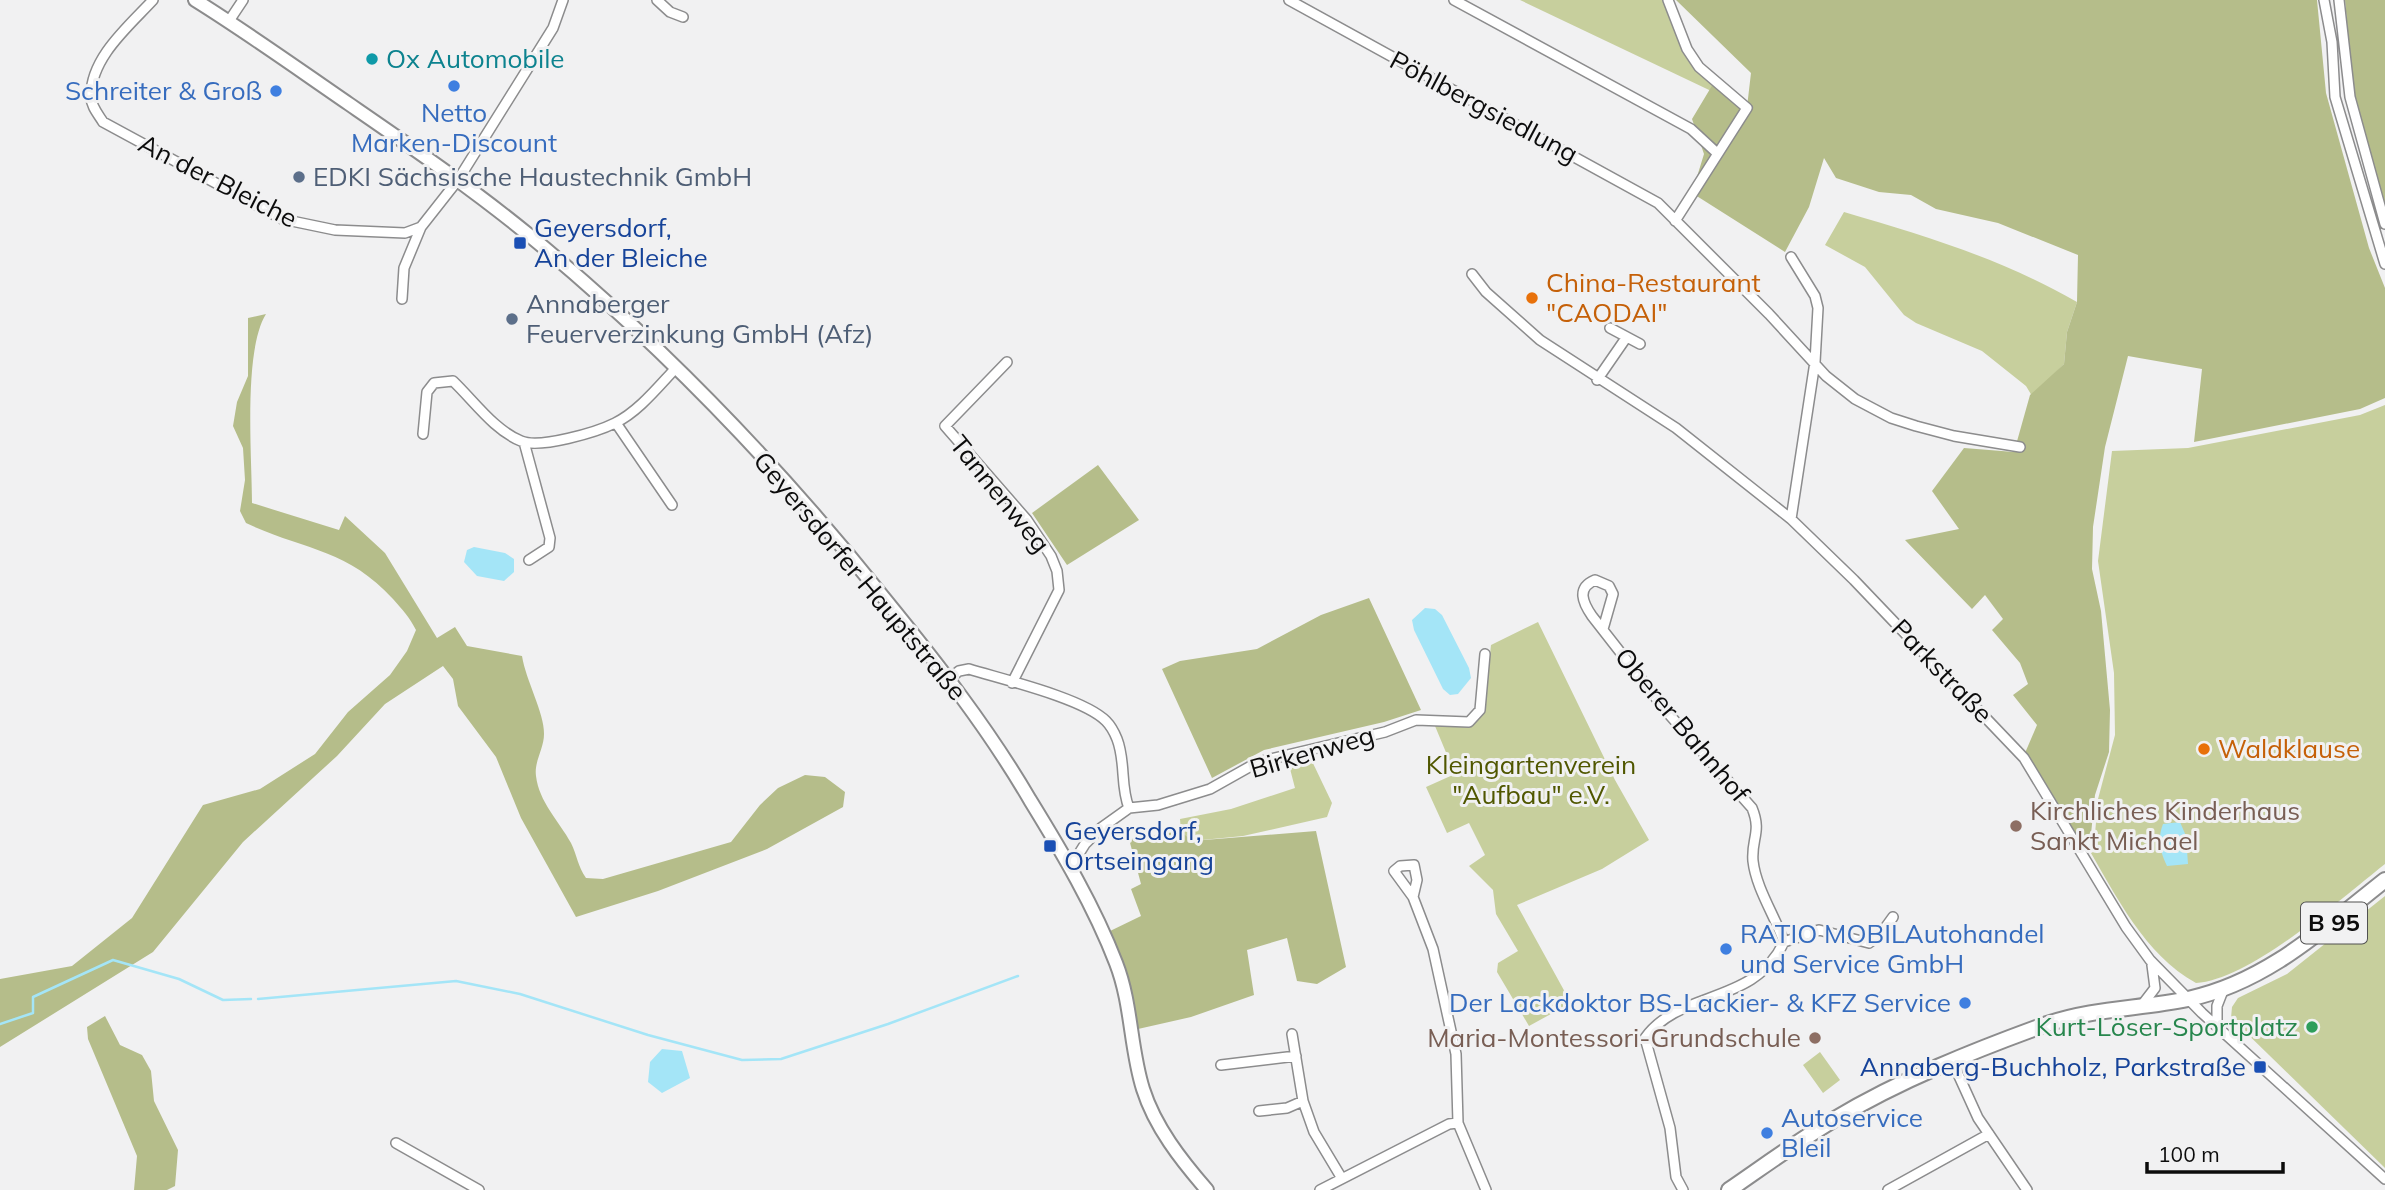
<svg xmlns="http://www.w3.org/2000/svg" width="2385" height="1190" font-family="Mulish,sans-serif">
  <style>
    .green { fill: #c7cf9d }
    .forest { fill: #b5bd8a }
    .water { fill: #a4e5f7 }
    .lines { fill: none; stroke-linecap: round; stroke-linejoin: round }
    .stream { stroke: #a4e5f7; stroke-width: 2.5 }
    .minor-casing { stroke: #8c8c8d; stroke-width: 12 }
    .secondary-casing { stroke: #8c8c8d; stroke-width: 16 }
    .primary-casing { stroke: #8c8c8d; stroke-width: 18 }
    .minor { stroke: #fff; stroke-width: 9 }
    .secondary { stroke: #fff; stroke-width: 12 }
    .primary { stroke: #fff; stroke-width: 14 }
    .culture-dot { fill: #0f9aa8; stroke: #f1f1f2; stroke-width: 2.5 }
    .shop-dot { fill: #3f7fe0; stroke: #f1f1f2; stroke-width: 2.5 }
    .service-dot { fill: #5c6f8a; stroke: #f1f1f2; stroke-width: 2.5 }
    .transit-dot { fill: #1a4fb4; stroke: #f1f1f2; stroke-width: 2.5 }
    .food-dot { fill: #e8710a; stroke: #f1f1f2; stroke-width: 2.5 }
    .education-dot { fill: #8d6e63; stroke: #f1f1f2; stroke-width: 2.5 }
    .leisure-dot { fill: #2e9e5b; stroke: #f1f1f2; stroke-width: 2.5 }
    .labels { text-anchor: middle; stroke-width: 6; stroke-linejoin: round; paint-order: stroke }
    .shield { fill: #f1f1f2; stroke: #515151; stroke-width: 2 }
    .shield-label { font-size: 24px; font-weight: bold; fill: #0c0c0c }
    .culture-label { font-size: 26px; fill: #0d838f; stroke: #f1f1f2; text-anchor: start }
    .shop-label { font-size: 26px; fill: #366cbe; stroke: #f1f1f2; text-anchor: end }
    .street-label { font-size: 26px; fill: #0c0c0c; stroke: #f1f1f2 }
    .service-label { font-size: 26px; fill: #4e5e75; stroke: #f1f1f2; text-anchor: start }
    .transit-label { font-size: 26px; fill: #164399; stroke: #f1f1f2; text-anchor: start }
    .food-label { font-size: 26px; fill: #c56008; stroke: #f1f1f2; text-anchor: start }
    .park-label { font-size: 26px; fill: #505700; stroke: #f1f1f2 }
    .education-label { font-size: 26px; fill: #785e54; stroke: #f1f1f2; text-anchor: start }
    .leisure-label { font-size: 26px; fill: #27864d; stroke: #f1f1f2; text-anchor: end }
  </style>
  <rect width="100%" height="100%" fill="#f1f1f2"/>
  <path class="green" d="M1520,0H1668L1687,49L1747,108Z
    M1844,212C1926,236 2002,259 2077,302L2067,332L2064,364L2032,396L2026,386L1982,351L1916,323L1904,315L1865,267L1825,245Z
    M2385,405V864C2342,898 2250,980 2196,983C2144,954 2117,897 2088,848L2095,834L2098,799L2115,735L2114,673L2098,561L2112,451L2188,448L2360,415Z
    M1538,622L1615,780L1649,840L1602,869L1517,905L1571,1003L1529,1026L1497,972L1498,963L1518,951L1496,914L1493,890L1469,866L1485,855L1469,823L1447,833L1426,787L1455,774L1435,726C1448,726 1463,729 1474,721C1487,712 1489,662 1491,645Z
    M1310,757L1332,803L1327,817L1243,836L1192,841L1181,831L1180,819L1231,809L1295,788L1288,761Z
    M2385,896V1168L2231,1018L2232,1007L2238,998L2287,974Z
    M1820,1052L1840,1080L1823,1093L1803,1065Z"/>
  <path class="forest" d="M1676,0H2317L2326,93L2369,248L2385,288V398L2360,409L2194,442L2202,369L2128,356L2105,447L2093,527L2092,569L2101,611L2110,710L2109,752L2095,795L2091,834L2083,847L2025,753L2037,725L2013,695L2028,684L2020,663L1992,630L2003,619L1985,595L1972,609L1905,540L1959,529L1932,491L1964,448L2014,452L2030,395L2064,364L2067,332L2077,302L2078,255L1998,223L1936,209L1911,195L1879,192L1836,178L1824,158L1809,207L1785,252L1692,193L1704,154L1692,119L1716,79L1747,107L1751,73Z
    M2345,0H2385V211L2353,91Z
    M266,314C243,351 252,457 252,503L339,530L345,516L385,553L437,638L455,627L467,646L522,656C526,681 544,712 544,734C544,749 534,761 536,776C539,802 559,821 571,843C577,855 578,867 586,878L603,879L731,842L760,805L778,788L805,775L825,777L845,792L843,807L767,849L658,891L576,917L521,818L496,757L458,706L453,679L443,666L385,704L337,756L243,842L153,952L0,1047V979L72,966L132,918L203,805L260,789L315,754L348,712L390,675L407,651L416,630C410,618 402,609 393,599C347,548 303,550 246,523L240,511L245,480L243,448L233,426L237,402L248,376V318Z
    M1098,465L1139,520L1067,565L1032,513Z
    M1369,598L1421,710L1384,722L1264,750L1212,778L1162,669L1180,661L1257,649L1321,615Z
    M1181,831L1192,841L1316,831L1346,967L1317,984L1297,981L1287,938L1247,950L1254,995L1191,1017L1138,1029L1108,932L1141,916L1131,889L1141,884L1129,839Z
    M105,1016L120,1045L142,1055L151,1071L154,1101L178,1150L175,1186L167,1190H134L137,1156L88,1039L87,1027Z"/>
  <path class="water" d="M474,547L505,553L514,559V572L504,581L477,576L464,562L467,550Z
    M1425,608L1435,609L1442,615L1469,668L1471,678L1458,694L1450,695L1443,689L1414,630L1412,620Z
    M2180,822L2186,836L2188,864L2167,866C2160,851 2157,840 2163,824Z
    M662,1049L682,1051L690,1078L662,1093L648,1082L650,1062Z"/>
  <g class="lines">
    <path class="stream" d="M258,999L456,981L520,994L648,1035L742,1060L781,1059L888,1024L1018,976
      M0,1024L33,1013V997L113,960L179,979L223,1000L251,999"/>
    <g class="minor-casing">
      <path id="minor" d="M153,0C129,26 90,58 91,97C91,106 98,114 103,122L282,219L335,230L405,233L421,227L458,180L553,28L563,0
        M657,0L670,12L683,17
        M1289,0L1658,203L1769,314L1826,376L1855,399L1891,418L1916,426L1954,436L2020,447
        M1454,0L1691,129L1717,153
        M1668,0L1687,49L1699,67L1747,108L1675,221
        M2324,0L2332,42L2335,97L2385,264
        M2339,0L2350,97L2385,224
        M229,21L243,0
        M1472,274L1486,292L1540,340L1676,428L1791,519L1854,580L2024,758L2126,927L2150,960L2202,1013L2385,1179
        M402,299L404,268L421,227
        M1610,328L1640,344
        M1007,362L945,426L1027,520L1051,556L1057,571L1059,590L1012,683
        M1597,380L1626,338
        M616,423L672,505
        M423,434L427,392L434,383L453,381C474,401 494,430 521,441C540,449 597,432 615,423C638,412 658,387 675,369
        M524,442L550,538L549,547L529,560
        M1791,519L1815,362L1818,308L1815,296L1791,257
        M1603,629L1613,594L1609,586L1595,580C1576,588 1583,603 1592,616L1667,712L1752,808C1762,832 1751,839 1753,861C1756,888 1775,916 1784,942C1754,1006 1680,989 1645,1038L1670,1128L1676,1177L1683,1190
        M949,679L959,671L969,669C1001,679 1083,698 1106,721C1110,725 1115,734 1117,739C1126,762 1120,786 1129,808
        M1070,868L1085,844L1101,828L1129,808L1158,805L1210,789L1258,762L1385,732L1416,720L1469,722L1480,710L1485,654
        M1413,897L1417,880L1414,865L1400,866L1394,871L1413,897L1433,949L1456,1054L1458,1123L1486,1190
        M1784,942L1819,930L1869,943L1880,935L1893,917
        M2142,1005L2155,988L2152,965
        M2217,1027V1006L2224,988
        M1292,1034L1303,1101L1314,1132L1341,1177
        M1953,1063L1978,1118L2027,1190
        M1221,1065L1296,1056
        M1259,1111L1287,1108L1303,1101
        M396,1143L479,1190
        M1320,1190L1449,1124L1458,1123
        M1888,1190L1989,1134"/>
    </g>
    <g class="secondary-casing">
      <path id="secondary" d="M195,0C248,33 298,69 349,104C410,146 473,189 530,236C660,343 779,467 884,598C937,663 988,728 1030,800C1062,852 1094,906 1116,963C1132,1004 1130,1048 1143,1089C1155,1127 1181,1160 1207,1190"/>
    </g>
    <g class="primary-casing">
      <path id="primary" d="M1729,1190C1764,1166 1798,1141 1835,1119C1900,1080 1975,1050 2047,1024C2094,1008 2140,1009 2188,999C2267,982 2324,928 2385,880"/>
    </g>
    <use href="#minor" class="minor"/>
    <use href="#secondary" class="secondary"/>
    <use href="#primary" class="primary"/>
  </g>
  <circle class="culture-dot" cx="372" cy="59" r="7"/>
  <g class="shop-dot">
    <circle cx="454" cy="86" r="7"/>
    <circle cx="276" cy="91" r="7"/>
    <circle cx="1726" cy="949" r="7"/>
    <circle cx="1965" cy="1003" r="7"/>
    <circle cx="1767" cy="1133" r="7"/>
  </g>
  <g class="service-dot">
    <circle cx="299" cy="177" r="7"/>
    <circle cx="512" cy="319" r="7"/>
  </g>
  <g class="transit-dot">
    <rect x="513" y="236" width="14" height="14" rx="3.5"/>
    <rect x="1043" y="839" width="14" height="14" rx="3.5"/>
    <rect x="2253" y="1060" width="14" height="14" rx="3.5"/>
  </g>
  <g class="food-dot">
    <circle cx="1532" cy="298" r="7"/>
    <circle cx="2204" cy="749" r="7"/>
  </g>
  <g class="education-dot">
    <circle cx="2016" cy="826" r="7"/>
    <circle cx="1815" cy="1038" r="7"/>
  </g>
  <circle class="leisure-dot" cx="2312" cy="1027" r="7"/>
  <g class="labels">
    <rect class="shield" x="2301" y="902.5" width="66" height="41" rx="5"/>
    <g class="shield-label">
      <text x="2334" y="931">B 95</text>
    </g>
    <g class="culture-label">
      <text x="386" y="68">Ox Automobile</text>
    </g>
    <g class="shop-label">
      <text x="262" y="100">Schreiter &amp; Groß</text>
      <text x="454" y="122" text-anchor="middle">Netto<tspan x="454" dy="30">Marken-Discount</tspan></text>
      <text x="1740" y="943" text-anchor="start">RATIO MOBILAutohandel<tspan x="1740" dy="30">und Service GmbH</tspan></text>
      <text x="1951" y="1012">Der Lackdoktor BS-Lackier- &amp; KFZ Service</text>
      <text x="1781" y="1127" text-anchor="start">Autoservice<tspan x="1781" dy="30">Bleil</tspan></text>
    </g>
    <g class="street-label">
      <text transform="translate(1484 107) rotate(28)" y="9">Pöhlbergsiedlung</text>
      <text transform="translate(218 181) rotate(27)" y="9">An der Bleiche</text>
      <text transform="translate(1000 494) rotate(51)" y="9">Tannenweg</text>
      <text transform="translate(860 576) rotate(50)" y="9">Geyersdorfer Hauptstraße</text>
      <text transform="translate(1942 671) rotate(46)" y="9">Parkstraße</text>
      <text transform="translate(1682 725) rotate(50)" y="9">Oberer Bahnhof</text>
      <text transform="translate(1312 752) rotate(-16)" y="9">Birkenweg</text>
    </g>
    <g class="service-label">
      <text x="313" y="186">EDKI Sächsische Haustechnik GmbH</text>
      <text x="526" y="313">Annaberger<tspan x="526" dy="30">Feuerverzinkung GmbH (Afz)</tspan></text>
    </g>
    <g class="transit-label">
      <text x="534" y="237">Geyersdorf,<tspan x="534" dy="30">An der Bleiche</tspan></text>
      <text x="1064" y="840">Geyersdorf,<tspan x="1064" dy="30">Ortseingang</tspan></text>
      <text x="2246" y="1076" text-anchor="end">Annaberg-Buchholz, Parkstraße</text>
    </g>
    <g class="food-label">
      <text x="1546" y="292">China-Restaurant<tspan x="1546" dy="30">"CAODAI"</tspan></text>
      <text x="2218" y="758">Waldklause</text>
    </g>
    <g class="park-label">
      <text x="1531" y="774">Kleingartenverein<tspan x="1531" dy="30">"Aufbau" e.V.</tspan></text>
    </g>
    <g class="education-label">
      <text x="2030" y="820">Kirchliches Kinderhaus<tspan x="2030" dy="30">Sankt Michael</tspan></text>
      <text x="1801" y="1047" text-anchor="end">Maria-Montessori-Grundschule</text>
    </g>
    <g class="leisure-label">
      <text x="2298" y="1036">Kurt-Löser-Sportplatz</text>
    </g>
  </g>
  <path d="M2147 1162v10h136v-10" fill="none" stroke="#0c0c0c" stroke-width="3.5"/>
  <text x="2158" y="1162" font-size="21" fill="#0c0c0c" stroke="#f1f1f2" stroke-width="5" paint-order="stroke">100 m</text>
</svg>
